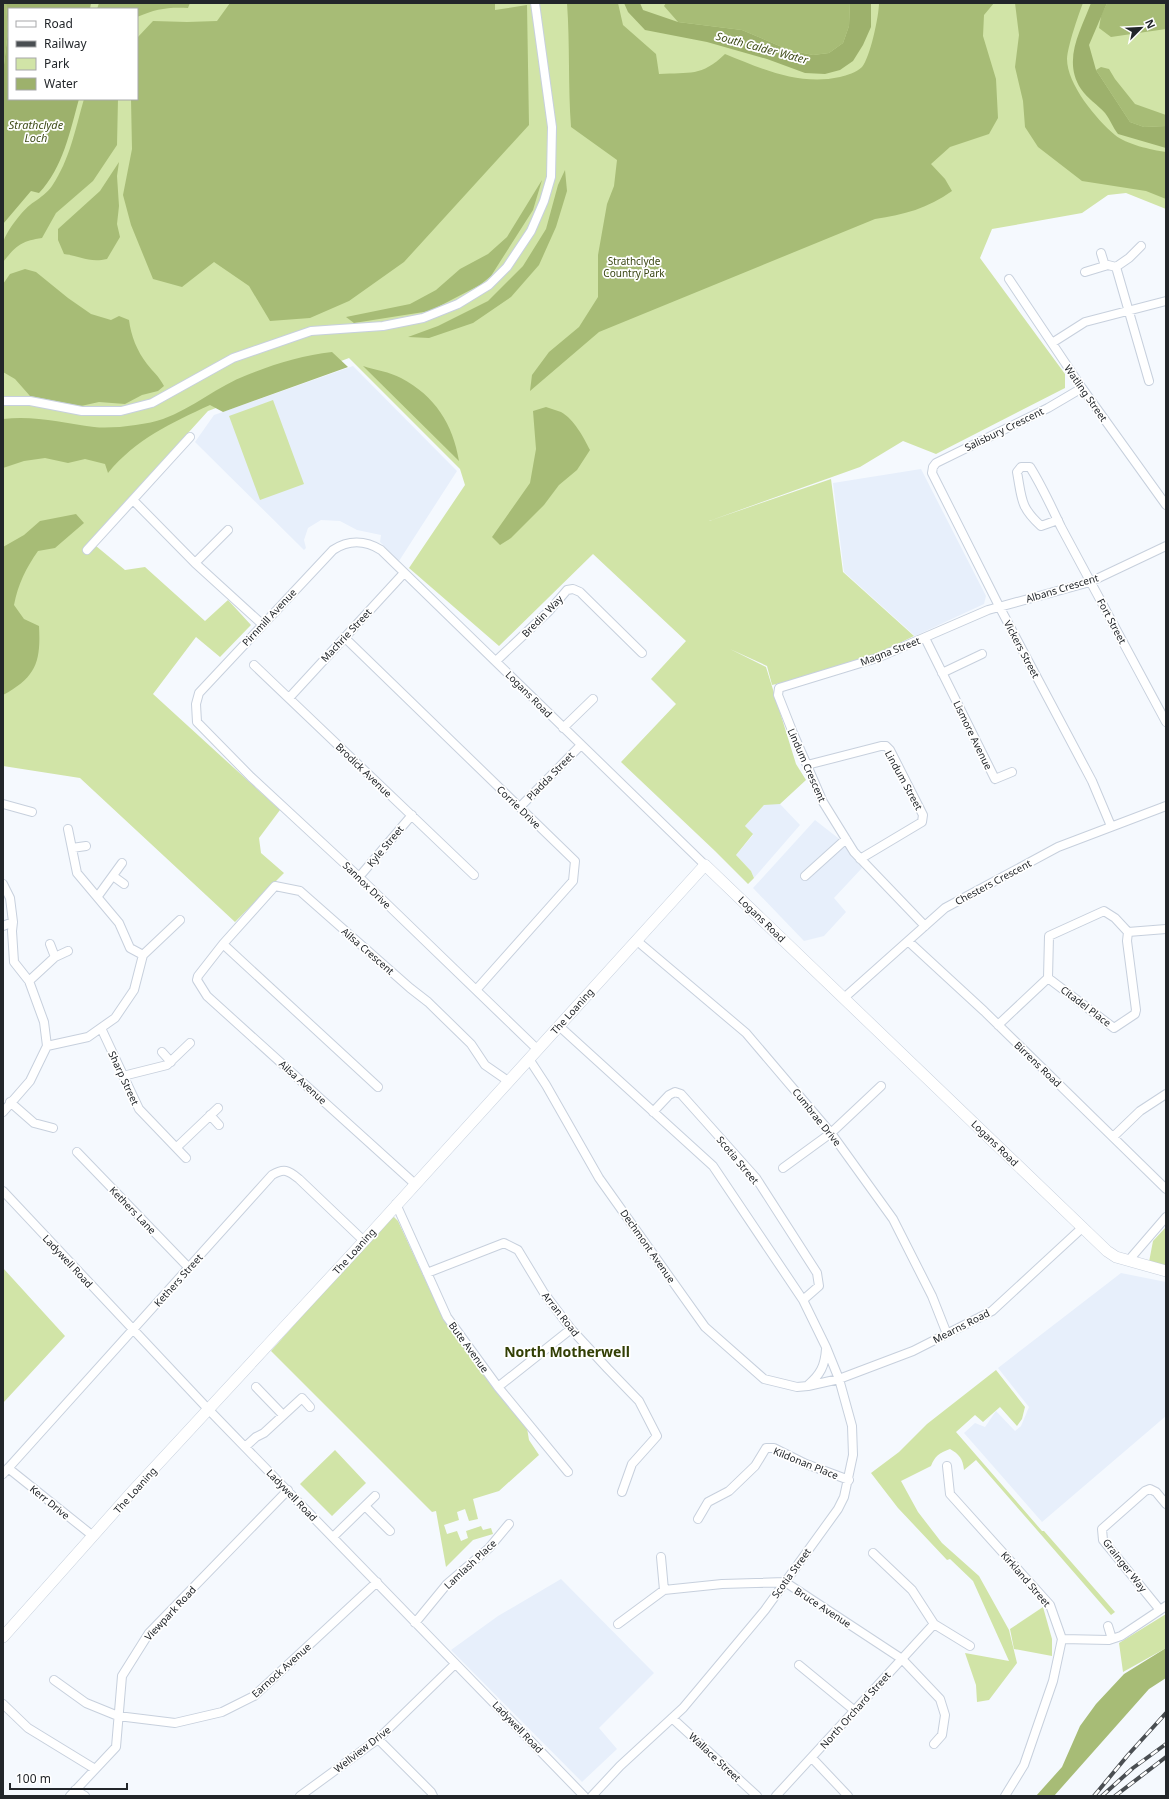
<svg xmlns="http://www.w3.org/2000/svg" width="1169" height="1799" font-family="'Noto Sans',sans-serif">
  <style>
    .built { fill: #e7effb }
    .green { fill: #d1e4a7; fill-rule: evenodd }
    .forest { fill: #a7bc76 }
    .water { fill: #9db16c }
    .lines { fill: none; stroke-linecap: round; stroke-linejoin: round }
    .street-casing { stroke: #c7d0dd; stroke-width: 10 }
    .secondary-casing { stroke: #c7d0dd; stroke-width: 12 }
    .street { stroke: #fff; stroke-width: 8 }
    .secondary { stroke: #fff; stroke-width: 11 }
    .rail-casing { stroke: #4a4e52; stroke-width: 4 }
    .rail { stroke: #fff; stroke-width: 2.5; stroke-dasharray: 8; stroke-linecap: butt }
    .labels { text-anchor: middle; stroke-width: 3.5; stroke-linejoin: round; paint-order: stroke }
    .park-label { font-size: 10px; fill: #384511; stroke: #fff }
    .street-label { font-size: 10px; fill: #22262a; stroke: #fff }
    .water-label { font-size: 11px; font-style: italic; fill: #3f4c19; stroke: #fff }
    .district-label { font-size: 14px; font-weight: bold; fill: #323f04; stroke: #fff }
  </style>
  <rect width="100%" height="100%" fill="#f5f9fe"/>
  <path class="built" d="M353,366L457,471L399,561L380,542L381,535L357,530L340,521L321,520L308,528L304,540L306,548L304,550L195,442L214,415Z
    M921,469L986,596L984,604L915,636L844,572L833,483Z
    M765,804H780L800,825L754,878L751,871L736,855L753,835L745,826Z
    M815,820L847,845L862,868L834,898L846,912L824,936L804,941L753,888Z
    M1121,1273L1166,1282V1416L1042,1522L964,1433L975,1423L985,1427L996,1411L1015,1431L1021,1426L1029,1407L998,1368Z
    M561,1579L654,1673L599,1728L617,1749L582,1782L451,1650L498,1616Z"/>
  <path class="green" d="M3,3H1166V209L1126,193L1108,195L1082,213L992,229L980,258L1065,374V388L936,454L903,441L860,467L709,521L831,479L843,572L914,636L875,655L830,671L772,685L767,666L730,649L766,667L796,764L806,780L780,804L764,805L745,826L753,834L736,855L751,871L754,878L748,884L715,851L621,762L676,704L651,679L686,641L593,554L499,646L409,568L465,485L460,469L349,358L208,411L90,541L125,570L145,567L205,621L228,600L251,625L220,657L196,637L153,694L280,810L259,838L261,853L284,873L235,922L80,778L3,766ZM9,9H137V99H9Z
    M273,400L304,484L260,500L229,416Z
    M394,1217L398,1221L429,1288L456,1333L526,1422L529,1440L539,1455L499,1491L473,1499L478,1519L469,1521L465,1509L457,1512L459,1520L444,1525L447,1534L457,1531L461,1541L468,1538L466,1531L481,1526L483,1530L491,1528L493,1534L473,1540L446,1567L436,1511L432,1512L271,1351L388,1219Z
    M1166,1227V1266L1149,1262L1153,1241Z
    M3,1268L65,1336L3,1403Z
    M996,1370L1025,1407L1022,1419L1017,1426L1000,1407L983,1422L975,1415L956,1432L1042,1531H1044L1115,1612L1111,1615L976,1460L964,1470C963,1459 959,1454 950,1449C939,1453 935,1456 931,1466L901,1481L918,1512L942,1543L979,1576L1009,1630L1017,1663L989,1700L977,1702L976,1685L965,1653L1009,1661L973,1581L950,1559L947,1560L898,1508L871,1473L899,1452L927,1424Z
    M335,1450L366,1483L332,1516L300,1484Z
    M1043,1607L1052,1639V1656L1014,1649L1010,1629Z
    M1166,1614V1648L1123,1672L1119,1643Z"/>
  <path class="forest" d="M3,3H6L8,31L3,73Z
    M99,3H190L188,8C167,7 156,9 137,17V9H97Z
    M230,3H495V10L527,5L529,125L404,262L349,301L310,318L270,321L249,286L214,262L182,287L153,279L131,225L123,195L132,149L131,99H137V38L153,21L187,22L217,21Z
    M567,3H618L623,25L656,54L659,74C690,72 701,77 725,54C762,69 800,86 840,77C847,75 856,73 862,67C870,58 879,16 879,3H994L984,15L983,36L996,79L998,118L989,134L950,147L931,164L945,179L952,191C928,208 904,215 875,219L599,332L530,391L532,375L549,352L579,327L598,297V255L607,204L614,186L617,160L571,127C568,86 570,44 567,3Z
    M666,3H850L849,26L843,43L829,53L813,55L789,50L742,30L678,22L664,6Z
    M1015,3H1083C1078,16 1068,45 1067,59C1067,84 1096,119 1115,135C1126,144 1151,150 1166,152V199L1146,191L1082,181L1038,147L1025,127L1023,101L1015,67L1019,35Z
    M1107,3H1166V29L1111,37L1099,28L1101,16Z
    M1101,67L1109,69L1115,79L1135,104L1166,115V126L1144,127L1130,122L1096,70Z
    M84,99H118L117,145L93,181L56,213L42,238C21,241 16,246 3,262C3,256 1,246 4,240C8,229 24,208 34,202C41,197 47,193 52,186C70,159 75,130 84,99Z
    M119,162L117,176L119,206L117,224L120,237L107,259C89,263 81,256 64,254L58,240V229L100,191Z
    M565,170L567,191L556,227L539,265L511,297L473,323L429,338L408,337L438,326L488,301L523,266L546,229L558,185Z
    M542,180L533,210L491,276L480,285L430,311L354,323L346,317L410,304L436,290L460,269L488,254L507,237Z
    M25,269L36,272L68,298L91,314L111,320L119,316L129,320C131,336 137,351 147,364C154,373 158,375 164,386L158,391L142,395L125,404L99,402L81,406L30,396L15,379L3,372V284L10,274Z
    M332,352L348,367L223,412L210,405C171,423 136,439 108,473L105,464L85,459L68,463L45,458L24,461L3,468V419C34,415 63,423 94,427C112,429 146,425 163,419C193,408 218,386 247,375C274,364 304,355 332,352Z
    M363,366C375,370 390,372 401,378C435,396 453,424 459,461Z
    M546,407C551,409 556,410 561,412C574,419 584,438 590,450L577,470L559,485L544,505L511,538L500,545L492,537L530,483L536,449L533,411Z
    M76,514L84,523L55,548L38,551C26,568 18,584 14,605L24,619L39,626C41,662 36,677 3,695V547L24,535L40,521Z
    M1166,1648V1678L1149,1689L1054,1796H1036L1062,1767L1080,1726L1096,1704L1124,1674Z"/>
  <path class="water" d="M6,3H91L90,9H9V99H79C70,131 63,168 39,193L31,191L3,224V73L8,31Z
    M624,3H640L643,10L678,22L742,30L789,50L813,55L829,53L843,43L849,26L850,3H871V27L863,45L853,61L840,70L825,74L805,73L767,59L707,42L645,30L628,12Z
    M1091,3H1107L1089,45L1096,70L1130,122L1144,127L1166,126V148L1118,134C1113,128 1110,119 1105,113C1098,105 1087,98 1081,89C1062,60 1081,30 1091,3Z"/>
  <g class="lines">
    <g class="street-casing">
      <path id="street" d="M1141,246L1129,258L1116,267L1149,381
        M1101,253L1105,266
        M1085,272L1108,265L1116,267
        M1009,279L1082,388L1166,505
        M1052,343L1085,322L1166,301
        M1082,388L1048,408L936,463L933,467L932,473L999,606L1092,781L1111,826
        M3,401H30L82,411H121L152,403L233,358L311,331L383,326L423,318L458,304L489,285L507,267L531,231L544,201L551,177L552,127L535,3
        M133,500L195,563L262,624
        M1058,520L1041,526C1020,507 1022,499 1017,472L1021,467H1030C1042,486 1051,506 1061,527L1166,722
        M87,550L190,437
        M195,563L228,530
        M344,637L575,861L573,881L476,990
        M925,638L995,779L1012,772
        M496,661L549,611L567,590L573,589L580,592L642,653
        M254,665L474,875
        M942,673L982,654
        M289,698L404,573
        M563,728L593,699
        M807,765L881,746H886L890,750L923,815L922,822L860,859
        M3,804L32,812
        M520,807L581,745
        M68,829L77,873L119,923L130,948L143,955
        M72,848L86,846
        M113,876L124,884
        M805,876L846,839
        M359,877L412,815
        M3,884L10,898L13,922L12,931L14,962L29,981L44,1022L47,1046L30,1081L3,1112
        M98,896L122,863
        M3,926L13,922
        M925,926L854,852L823,802L793,733L778,695L779,688L877,658L988,610L1090,582L1166,546
        M636,940L746,1033L831,1133L893,1219L932,1296L947,1334
        M908,941L984,1011L1166,1189
        M50,944L55,957
        M223,944L378,1087
        M1048,978L1114,1028L1135,1014L1136,1010L1127,941L1128,932
        M29,981L55,957L68,951
        M844,998L945,908L1058,847L1166,806
        M998,1025L1048,978L1049,936L1104,911L1115,918L1128,932L1166,929
        M559,1026L713,1166L803,1300L826,1347L839,1379L852,1426L853,1455L844,1497L838,1509L765,1610L683,1708L620,1766L592,1796
        M101,1028L139,1109L186,1158
        M47,1046L88,1037L115,1018L134,990L143,955L180,920
        M537,1049L359,877L251,777L197,722L196,704L199,693L333,550C348,540 365,540 381,550L705,865
        M162,1052L171,1062
        M529,1059L546,1085L599,1178L705,1327L764,1379L797,1387L808,1386L839,1379L913,1351L992,1311L1082,1228
        M123,1076L167,1065L190,1043
        M10,1102L34,1123L53,1128
        M653,1112L669,1095L675,1092L681,1094L756,1178L817,1273L819,1286L803,1300
        M210,1115L219,1125
        M1113,1137L1140,1111L1166,1094
        M177,1147L218,1108
        M77,1152L189,1268
        M783,1168L831,1133L881,1086
        M415,1184L207,996L197,980L198,976L223,944L275,886L300,891L410,988L428,1002L471,1044L485,1065L508,1081
        M3,1191L208,1409L584,1796
        M396,1204L447,1317L498,1387L568,1472
        M1129,1260L1166,1217
        M427,1273L504,1243L518,1250L544,1293L571,1329L608,1369L639,1401L657,1436L632,1464L622,1492
        M808,1385C820,1375 825,1366 826,1349
        M256,1387L283,1415
        M498,1387L571,1329
        M245,1447L256,1437L264,1433L302,1398L310,1407
        M947,1466L950,1494L1050,1605L1062,1639L1053,1681L1024,1765L1005,1796
        M8,1468L93,1536
        M3,1474L272,1175C284,1168 288,1170 299,1179L364,1241
        M365,1506L390,1531
        M698,1519L708,1502L729,1491L755,1466L766,1448H774L806,1464L849,1480
        M333,1537L375,1496
        M661,1557L664,1590
        M1160,1610L1103,1540L1102,1529L1145,1491L1150,1489L1156,1492L1166,1504
        M415,1623L447,1584L489,1548L509,1524
        M618,1624L664,1590L722,1584L785,1582L902,1659L940,1699L945,1715L942,1735L934,1744
        M934,1624L970,1646
        M1108,1626L1112,1639
        M1062,1639L1109,1640L1121,1636L1166,1606
        M799,1665L855,1711
        M54,1680L86,1703L118,1716L175,1723L222,1712L254,1696L377,1582
        M3,1704L28,1728L95,1769
        M672,1718L757,1796
        M378,1739L431,1792L433,1796
        M812,1758L848,1796
        M75,1790L85,1796
        M70,1796L116,1747L122,1676L149,1633L288,1490
        M300,1796L378,1739L455,1664
        M776,1796L934,1624L912,1590L873,1553"/>
    </g>
    <g class="secondary-casing">
      <path id="secondary" d="M3,1637L131,1493L364,1241L705,865L1107,1251L1116,1257L1166,1271"/>
    </g>
    <use href="#street" class="street"/>
    <use href="#secondary" class="secondary"/>
    <g class="rail-casing">
      <path id="rail" d="M1094,1796L1128,1755L1166,1713
        M1102,1796L1133,1768L1166,1744
        M1115,1796L1166,1757"/>
    </g>
    <use href="#rail" class="rail"/>
  </g>
  <g class="labels">
    <g class="park-label">
      <text x="634" y="265">Strathclyde<tspan x="634" dy="12">Country Park</tspan></text>
    </g>
    <g class="street-label">
      <text transform="translate(1086 393) rotate(55)" y="4">Watling Street</text>
      <text transform="translate(1004 429) rotate(-26)" y="4">Salisbury Crescent</text>
      <text transform="translate(1062 588) rotate(-17)" y="4">Albans Crescent</text>
      <text transform="translate(542 616) rotate(-46)" y="4">Bredin Way</text>
      <text transform="translate(269 617) rotate(-47)" y="4">Pirnmill Avenue</text>
      <text transform="translate(1112 621) rotate(62)" y="4">Fort Street</text>
      <text transform="translate(346 635) rotate(-47)" y="4">Machrie Street</text>
      <text transform="translate(1022 649) rotate(62)" y="4">Vickers Street</text>
      <text transform="translate(890 651) rotate(-21)" y="4">Magna Street</text>
      <text transform="translate(529 694) rotate(45)" y="4">Logans Road</text>
      <text transform="translate(973 735) rotate(64)" y="4">Lismore Avenue</text>
      <text transform="translate(807 765) rotate(66)" y="4">Lindum Crescent</text>
      <text transform="translate(364 770) rotate(44)" y="4">Brodick Avenue</text>
      <text transform="translate(550 776) rotate(-46)" y="4">Pladda Street</text>
      <text transform="translate(904 780) rotate(61)" y="4">Lindum Street</text>
      <text transform="translate(519 807) rotate(44)" y="4">Corrie Drive</text>
      <text transform="translate(385 846) rotate(-50)" y="4">Kyle Street</text>
      <text transform="translate(993 882) rotate(-28)" y="4">Chesters Crescent</text>
      <text transform="translate(367 885) rotate(44)" y="4">Sannox Drive</text>
      <text transform="translate(762 919) rotate(44)" y="4">Logans Road</text>
      <text transform="translate(368 951) rotate(41)" y="4">Ailsa Crescent</text>
      <text transform="translate(1086 1006) rotate(37)" y="4">Citadel Place</text>
      <text transform="translate(572 1011) rotate(-48)" y="4">The Loaning</text>
      <text transform="translate(1038 1064) rotate(44)" y="4">Birrens Road</text>
      <text transform="translate(124 1078) rotate(65)" y="4">Sharp Street</text>
      <text transform="translate(303 1082) rotate(42)" y="4">Ailsa Avenue</text>
      <text transform="translate(817 1117) rotate(51)" y="4">Cumbrae Drive</text>
      <text transform="translate(995 1143) rotate(44)" y="4">Logans Road</text>
      <text transform="translate(738 1160) rotate(50)" y="4">Scotia Street</text>
      <text transform="translate(133 1210) rotate(46)" y="4">Kethers Lane</text>
      <text transform="translate(648 1246) rotate(55)" y="4">Dechmont Avenue</text>
      <text transform="translate(354 1251) rotate(-48)" y="4">The Loaning</text>
      <text transform="translate(68 1261) rotate(47)" y="4">Ladywell Road</text>
      <text transform="translate(178 1280) rotate(-48)" y="4">Kethers Street</text>
      <text transform="translate(561 1314) rotate(52)" y="4">Arran Road</text>
      <text transform="translate(961 1326) rotate(-27)" y="4">Mearns Road</text>
      <text transform="translate(469 1347) rotate(54)" y="4">Bute Avenue</text>
      <text transform="translate(806 1463) rotate(22)" y="4">Kildonan Place</text>
      <text transform="translate(135 1490) rotate(-48)" y="4">The Loaning</text>
      <text transform="translate(292 1495) rotate(46)" y="4">Ladywell Road</text>
      <text transform="translate(50 1502) rotate(39)" y="4">Kerr Drive</text>
      <text transform="translate(470 1564) rotate(-43)" y="4">Lamlash Place</text>
      <text transform="translate(1125 1565) rotate(52)" y="4">Grainger Way</text>
      <text transform="translate(791 1573) rotate(-54)" y="4">Scotia Street</text>
      <text transform="translate(1026 1579) rotate(49)" y="4">Kirkland Street</text>
      <text transform="translate(823 1607) rotate(33)" y="4">Bruce Avenue</text>
      <text transform="translate(170 1613) rotate(-47)" y="4">Viewpark Road</text>
      <text transform="translate(281 1670) rotate(-42)" y="4">Earnock Avenue</text>
      <text transform="translate(855 1710) rotate(-48)" y="4">North Orchard Street</text>
      <text transform="translate(518 1727) rotate(46)" y="4">Ladywell Road</text>
      <text transform="translate(362 1749) rotate(-38)" y="4">Wellview Drive</text>
      <text transform="translate(715 1757) rotate(43)" y="4">Wallace Street</text>
    </g>
    <g class="water-label">
      <text transform="translate(762 48) rotate(15)" y="4">South Calder Water</text>
      <text x="36" y="129">Strathclyde<tspan x="36" dy="13">Loch</tspan></text>
    </g>
    <g class="district-label">
      <text x="567" y="1357">North Motherwell</text>
    </g>
  </g>
  <rect width="1169" height="1799" fill="none" stroke="#22262a" stroke-width="8"/>
  <rect x="8" y="8" width="130" height="92" fill="#ffffff" stroke="#a7a8aa"/>
  <rect x="16" y="21" width="20" height="6" fill="#ffffff" stroke="#a7a8aa"/>
  <text x="44" y="28" font-size="12" fill="#22262a">Road</text>
  <rect x="16" y="41" width="20" height="6" fill="#4a4e52" stroke="#a7a8aa"/>
  <text x="44" y="48" font-size="12" fill="#22262a">Railway</text>
  <rect x="16" y="58" width="20" height="12" fill="#d1e4a7" stroke="#a7a8aa"/>
  <text x="44" y="68" font-size="12" fill="#22262a">Park</text>
  <rect x="16" y="78" width="20" height="12" fill="#9db16c" stroke="#a7a8aa"/>
  <text x="44" y="88" font-size="12" fill="#22262a">Water</text>
  <g transform="translate(1141 28) rotate(66)" stroke="#ffffff" stroke-width="3" paint-order="stroke">
  <path d="M0-3L7 15L0 10L-7 15Z" fill="#22262a"/>
  <text y="-6" font-size="11" font-weight="bold" text-anchor="middle" fill="#22262a">N</text>
  </g>
  <path d="M10 1783v6h117v-6" fill="none" stroke="#22262a" stroke-width="2"/>
  <text x="16" y="1783" font-size="12" fill="#22262a" stroke="#ffffff" stroke-width="3" paint-order="stroke">100 m</text>
</svg>
